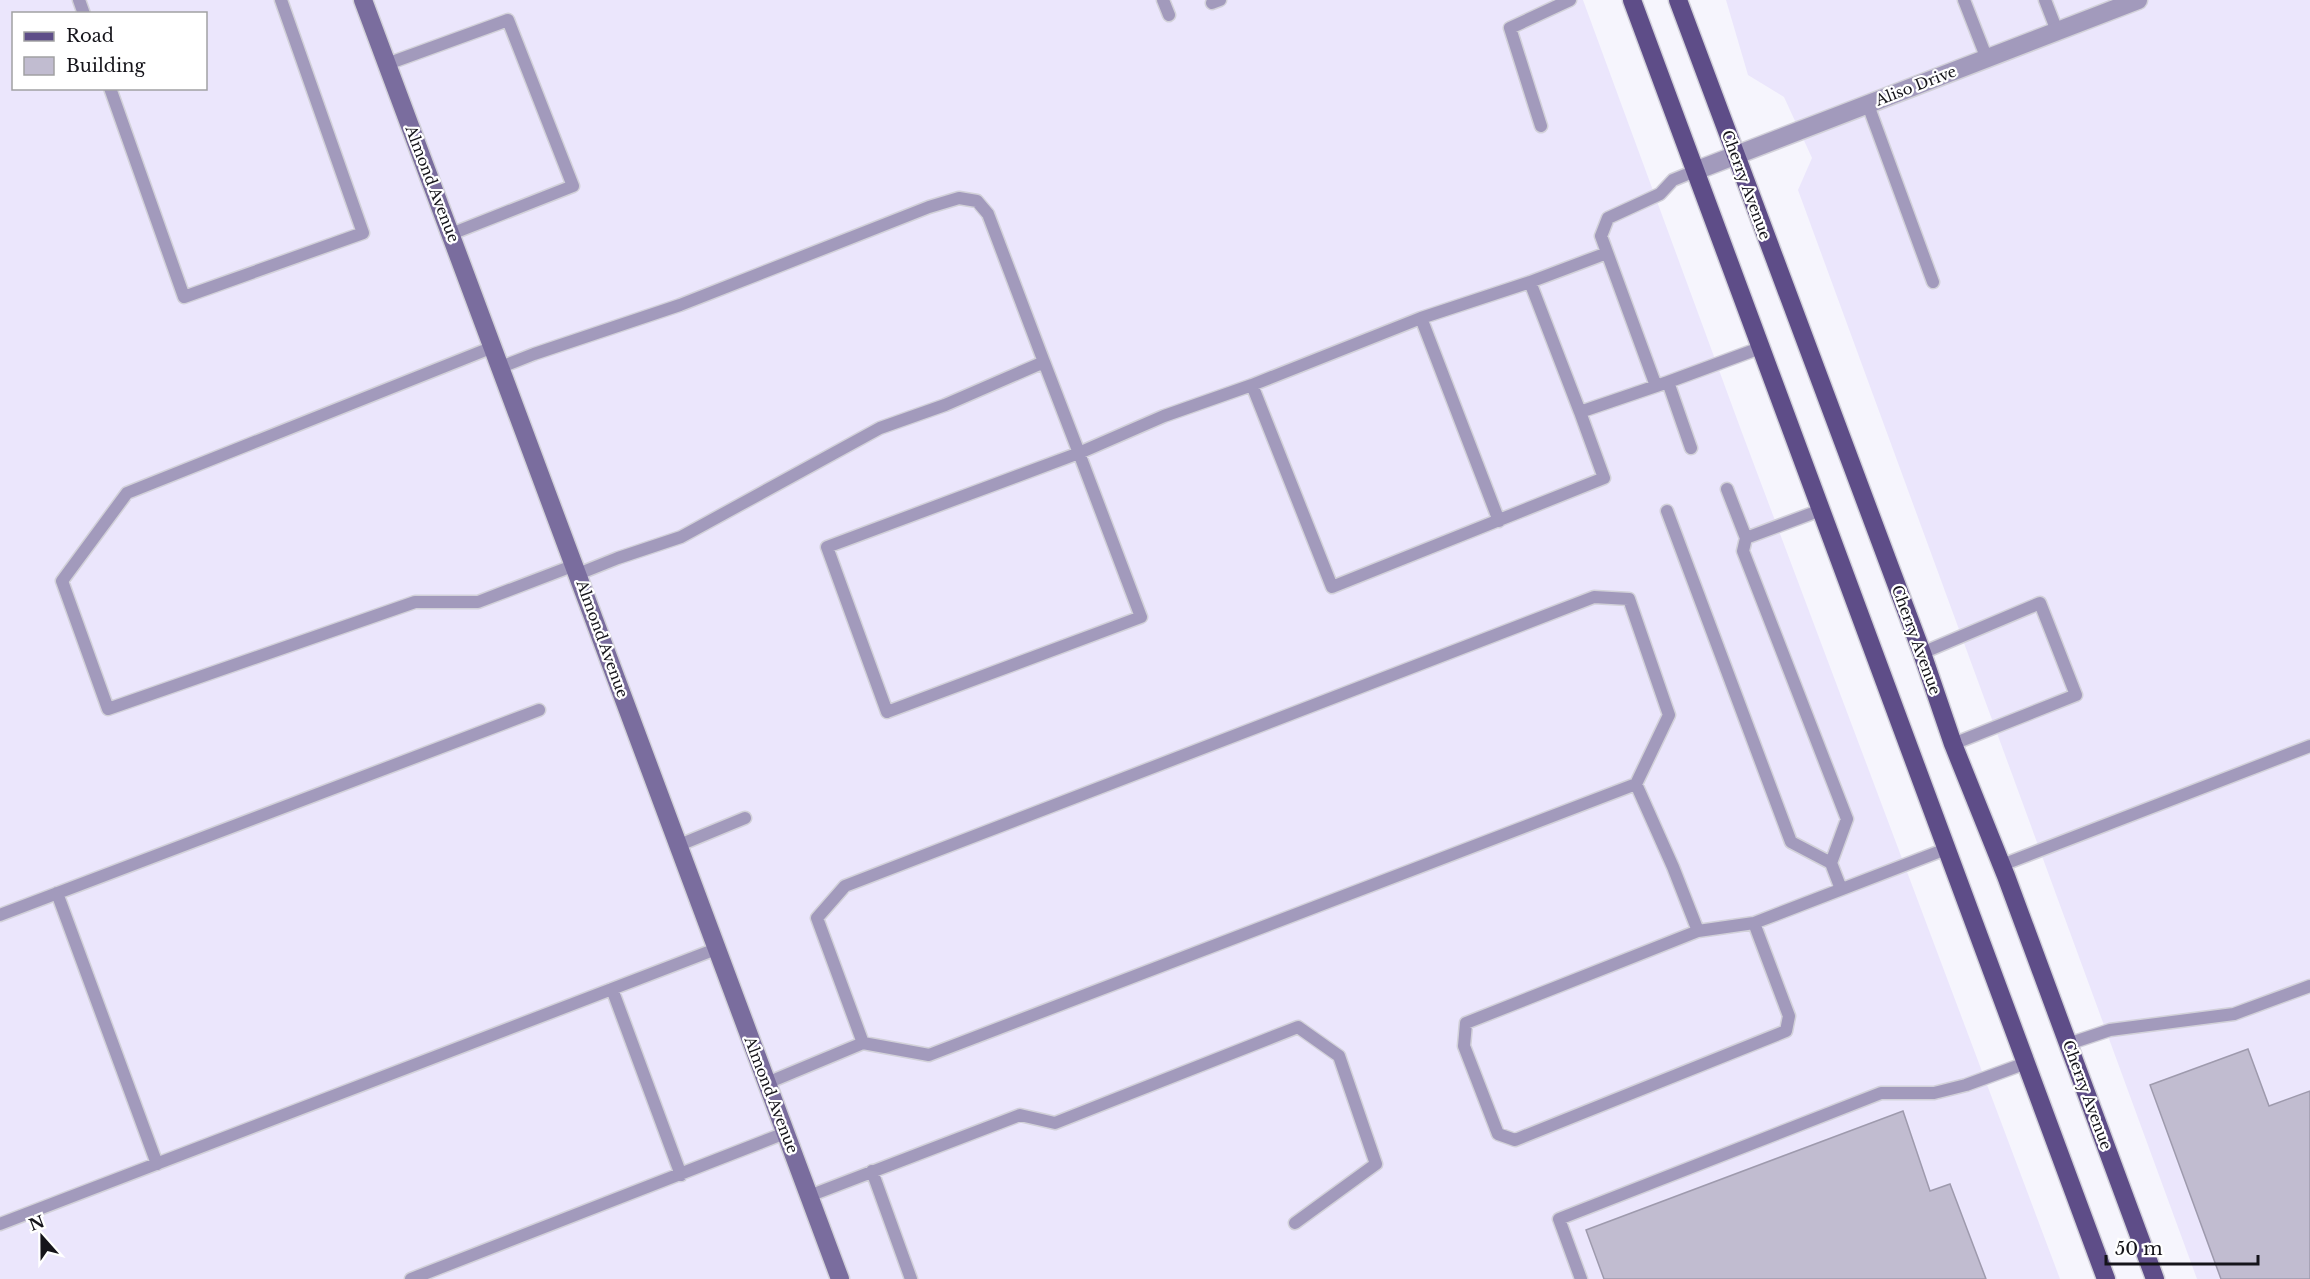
<svg xmlns="http://www.w3.org/2000/svg" width="2310" height="1279" font-family="'Libre Baskerville',serif">
  <style>
    .built { fill: #ebe6fc; fill-rule: evenodd }
    .building { fill: #c1bcd0; stroke: #9e9aad; stroke-width: 1.5 }
    .lines { fill: none; stroke-linecap: round; stroke-linejoin: round }
    .lane-casing { stroke: #d2d1d9; stroke-width: 15 }
    .street-casing { stroke: #d2d1d9; stroke-width: 21 }
    .secondary-casing { stroke: #d2d1d9; stroke-width: 21 }
    .primary-casing { stroke: #d2d1d9; stroke-width: 21 }
    .lane { stroke: #a29abc; stroke-width: 12 }
    .street { stroke: #a29abc; stroke-width: 18 }
    .secondary { stroke: #7a6d9e; stroke-width: 18 }
    .primary { stroke: #5e4d88; stroke-width: 18 }
    .labels { text-anchor: middle; stroke-width: 4.5; stroke-linejoin: round; paint-order: stroke }
    .street-label { font-size: 15px; fill: #15141a; stroke: #fff }
  </style>
  <rect width="100%" height="100%" fill="#f6f5fd"/>
  <path class="built" d="M0,0H1583L1741,430L2060,1279H0ZM14,14H206V88H14Z
    M1726,0H2310V1279H2197L1798,190L1812,158L1784,97L1748,75Z"/>
  <path class="building" d="M2248,1049L2269,1106L2310,1091V1279H2221L2150,1085Z
    M1903,1111L1930,1191L1950,1184L1986,1279H1604L1586,1230Z"/>
  <g class="lines">
    <g class="lane-casing">
      <path id="lane" d="M79,0L84,14
        M1163,0L1169,15
        M1964,0L1987,59
        M2045,0L2057,31
        M1212,3L1220,0
        M387,64L508,20L573,186L451,234
        M110,88L184,297L363,233L281,0
        M1868,105L1933,282
        M1541,126L1510,28L1570,0
        M1530,282L1607,253
        M1421,318L1499,521
        M493,347L127,493L62,581L108,709L415,602H478L575,565
        M1044,362L1079,453L827,547L887,712L1141,617L1079,453L1164,416L1252,385
        M501,367L534,354L680,305L929,207L959,198L977,201L988,214L1044,362L945,405L880,428L681,537L618,558L578,574
        M1656,386L1601,236L1608,218L1660,194L1673,180L1695,171
        M1580,412L1604,478L1332,587L1252,385L1421,318L1530,282L1580,412L1668,382
        M1691,448L1668,382L1760,348
        M1727,489L1746,538
        M1667,511L1791,842L1831,863L1847,819L1743,551L1746,538L1821,510
        M1922,653L2040,603L2076,695L1953,744
        M1636,784L1673,867L1698,931L1754,923L1789,1016L1786,1031L1515,1140L1498,1134L1464,1046L1466,1023L1698,931
        M677,846L745,818
        M1831,863L1841,889
        M2002,865L2310,746
        M57,893L157,1164
        M0,915L539,710
        M1754,923L1946,849
        M612,989L681,1175
        M2068,1044L2110,1030L2234,1014L2310,986
        M767,1083L863,1043L817,918L845,886L1594,597L1629,599L1669,715L1636,784L929,1055L863,1043
        M872,1171L911,1279
        M809,1196L1020,1115L1055,1123L1298,1027L1339,1056L1376,1164L1295,1223
        M0,1224L716,949
        M411,1279L785,1133
        M1581,1279L1559,1219L1881,1093H1934L1966,1085L2026,1063"/>
    </g>
    <g class="street-casing">
      <path id="street" d="M1695,171L2138,0"/>
    </g>
    <g class="secondary-casing">
      <path id="secondary" d="M363,0L840,1279"/>
    </g>
    <g class="primary-casing">
      <path id="primary" d="M1632,0L2106,1279
        M1678,0L1922,653L1953,744L2006,876L2155,1279"/>
    </g>
    <use href="#lane" class="lane"/>
    <use href="#street" class="street"/>
    <use href="#secondary" class="secondary"/>
    <use href="#primary" class="primary"/>
  </g>
  <g class="labels">
    <g class="street-label">
      <text transform="translate(1916 86) rotate(-21)" y="5">Aliso Drive</text>
      <text transform="translate(432 184) rotate(69)" y="5">Almond Avenue</text>
      <text transform="translate(1746 185) rotate(70)" y="5">Cherry Avenue</text>
      <text transform="translate(602 639) rotate(70)" y="5">Almond Avenue</text>
      <text transform="translate(1916 640) rotate(70)" y="5">Cherry Avenue</text>
      <text transform="translate(771 1095) rotate(69)" y="5">Almond Avenue</text>
      <text transform="translate(2087 1095) rotate(70)" y="5">Cherry Avenue</text>
    </g>
  </g>
  <rect x="12" y="12" width="195" height="78" fill="#ffffff" stroke="#a1a1a3" stroke-width="1.5"/>
  <rect x="24" y="32" width="30" height="9" fill="#5e4d88" stroke="#a1a1a3" stroke-width="1.5"/>
  <text x="66" y="42" font-size="18" fill="#15141a">Road</text>
  <rect x="24" y="57" width="30" height="18" fill="#c1bcd0" stroke="#a1a1a3" stroke-width="1.5"/>
  <text x="66" y="72" font-size="18" fill="#15141a">Building</text>
  <g transform="translate(42 1237) rotate(339)" stroke="#ffffff" stroke-width="4.5" paint-order="stroke">
  <path d="M0-4.5L10 22L0 15L-10 22Z" fill="#15141a"/>
  <text y="-9" font-size="16" font-weight="bold" text-anchor="middle" fill="#15141a">N</text>
  </g>
  <path d="M2106 1255v9h152v-9" fill="none" stroke="#15141a" stroke-width="3"/>
  <text x="2115" y="1255" font-size="18" fill="#15141a" stroke="#ffffff" stroke-width="4.5" paint-order="stroke">50 m</text>
</svg>
